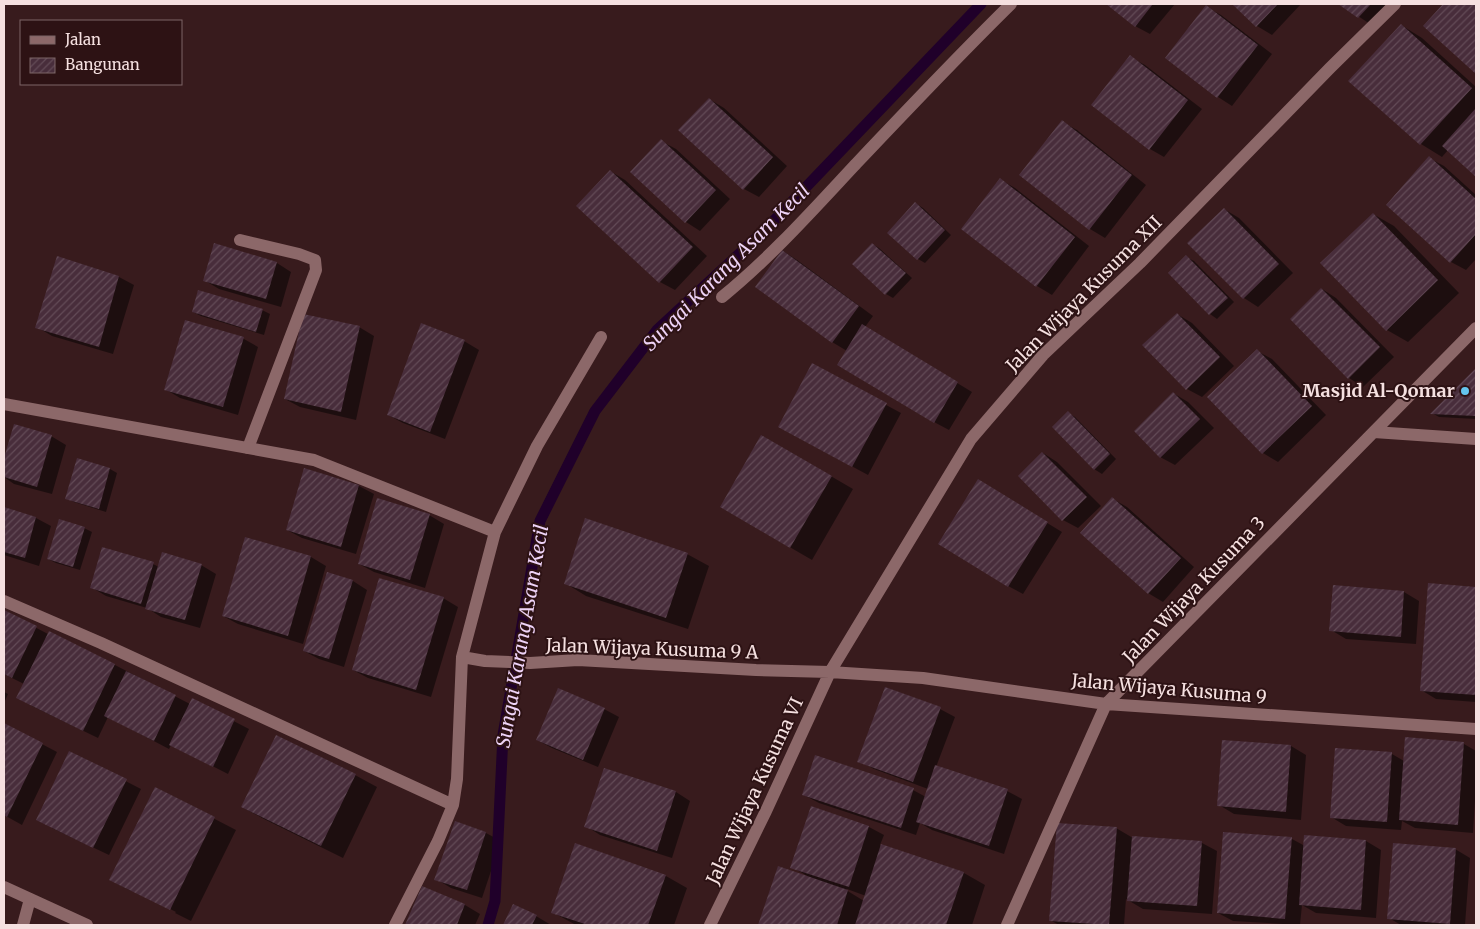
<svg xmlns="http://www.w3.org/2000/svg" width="1480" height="929" font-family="Merriweather,serif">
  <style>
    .shadow { fill: #0007; fill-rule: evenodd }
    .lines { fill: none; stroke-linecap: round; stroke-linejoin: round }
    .stream { stroke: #20002a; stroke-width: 11 }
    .building { fill: url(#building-hatch) }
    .service { stroke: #8c6869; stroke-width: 12 }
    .minor { stroke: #8c6869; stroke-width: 12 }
    .poi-dot { fill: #64c5ee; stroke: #2d1214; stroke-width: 2 }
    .labels { text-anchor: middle; stroke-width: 4; stroke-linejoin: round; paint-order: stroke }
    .street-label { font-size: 18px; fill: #f5e0e0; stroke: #2d1214 }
    .poi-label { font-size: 18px; font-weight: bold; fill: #f5e0e0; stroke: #2d1214; text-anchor: end }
    .water-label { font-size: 19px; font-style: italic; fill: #eed3f7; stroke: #2d1214 }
  </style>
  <defs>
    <pattern id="building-hatch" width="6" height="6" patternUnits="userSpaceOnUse" patternTransform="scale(1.25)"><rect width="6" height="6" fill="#482d3b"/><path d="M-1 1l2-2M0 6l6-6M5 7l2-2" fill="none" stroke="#634b57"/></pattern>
  </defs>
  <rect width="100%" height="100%" fill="#381b1d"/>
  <path class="shadow" d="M1108,4H1175L1150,34L1135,26Z
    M1233,4H1301L1272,35L1257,26Z
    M1340,4H1394L1373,26Z
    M1445,4H1476V72L1425,26Z
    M1206,7L1221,15L1272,54L1232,106L1218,97Z
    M1401,25L1422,38L1476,87V176L1448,150L1442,157L1421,144L1350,81Z
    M1130,57L1145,65L1202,109L1164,157L1150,149Z
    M709,99L724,108L787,166L759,197L744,189L680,130Z
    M1062,122L1077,130L1146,185L1105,238L1090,229L1021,175Z
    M661,141L676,149L730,199L700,231L686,222Z
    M1429,158L1444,166L1476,195V259L1466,270L1451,262Z
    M610,171L625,180L707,256L675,290L660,282Z
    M1001,180L1015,188L1089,246L1052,295L1037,286L963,228Z
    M915,203L923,208L951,235L925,263L918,259Z
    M1224,209L1239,218L1293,273L1258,307L1244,298Z
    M1373,214L1394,226L1459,293L1408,342L1387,330L1322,263Z
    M872,244L879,248L912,278L893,298L886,294Z
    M783,251L797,260L873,316L865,327L972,392L949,430L934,422L847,351L832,342Z
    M1186,257L1194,261L1234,302L1217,319L1210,314L1170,273Z
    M57,258L119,277L134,285L113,354L52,336L37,327Z
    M277,263L291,272L281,307L219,289L204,280Z
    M1322,289L1336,298L1394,357L1363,387L1349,378Z
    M262,310L270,314L264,335L201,316L193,312Z
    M1177,314L1192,323L1234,366L1202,397L1187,389Z
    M186,322L244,339L258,347L238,415L180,398L165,389Z
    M359,327L374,336L356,420L300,407L285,399Z
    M464,341L479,350L445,439L403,423L388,415Z
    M1257,351L1272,359L1326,415L1278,462L1263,453L1209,398Z
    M812,365L901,413L868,475L794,435Z
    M1476,370V419L1439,417L1432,413Z
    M1173,393L1188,402L1214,428L1175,465L1160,457Z
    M1068,413L1075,417L1116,459L1102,474L1094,469Z
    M15,426L51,436L66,445L52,494L14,484L4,477V462Z
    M762,436L853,489L812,560L721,507Z
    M1043,453L1057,462L1101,506L1078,528L1063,520Z
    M78,460L110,469L117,473L106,512L74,502L66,498Z
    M305,470L359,486L374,494L356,554L302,538L287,530Z
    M993,490L1062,532L1023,594L1008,586Z
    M1113,499L1127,507L1194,567L1163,602L1148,593Z
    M4,508L36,518L51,526L39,566L4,555Z
    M429,515L444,524L425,588L374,572L359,564Z
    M84,528L92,532L80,570L56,563L48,559Z
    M246,538L311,557L326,566L303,644L238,624L223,616Z
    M687,554L709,566L688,629L586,596L565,583Z
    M153,564L159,567L201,565L216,574L200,628L161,617L147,608L106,596L91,587Z
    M327,574L353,581L367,590L344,667L319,659L304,651Z
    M1429,585L1476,589V702L1436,699L1421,690Z
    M1404,592L1419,601L1416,644L1346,639L1331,630Z
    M443,598L458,607L431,697L368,678L353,670Z
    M4,611L48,634L49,633L115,665L190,704L193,700L249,729L228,774L171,745L169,749L108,717L98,738L32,706L24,684L4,674Z
    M4,692L8,694L4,703Z
    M604,709L619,717L598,767L552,748L537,740Z
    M940,709L955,717L936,767L1007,791L1022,799L1004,854L932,830L920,823L916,835L819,803L804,795L913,790L926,797L928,789L874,769L859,761Z
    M4,724L57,752L22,825L4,815Z
    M1406,739L1464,744L1476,751V785L1473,833L1415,828L1402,821L1401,830L1346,826L1331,817L1392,754L1404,761Z
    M1291,746L1306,755L1301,820L1234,814L1219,805Z
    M69,752L141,789L109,855L52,828Z
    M355,775L377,787L343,858L264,819L242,807Z
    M155,788L236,830L191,921L175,913L176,912L131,889V891L111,880Z
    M676,792L690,801L672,858L600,835L586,826Z
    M811,807L869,827L884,835L880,845L964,873L985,885L972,925H759L778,868L809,877L792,867ZM847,889L866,896L864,901L846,890Z
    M455,822L486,833L501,841L482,898L451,888L436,879Z
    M1116,828L1133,838L1202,843L1217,851L1212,914L1143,909L1126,899L1124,925H1059L1050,920Z
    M1306,837L1366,841L1381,850L1376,918L1316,913L1302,905L1300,925L1233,921L1218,913L1292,839L1305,846Z
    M1455,849L1470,858L1465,925H1401L1389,918Z
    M666,876L687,888L674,925H576L552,912Z
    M423,887L465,905L480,914L475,925H407Z
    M514,905L536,916L551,925H504Z"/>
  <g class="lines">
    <path class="stream" d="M488,925L495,901L503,735L540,521L595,411L657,330L765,230L981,4"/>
  </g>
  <path class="building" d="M1106,4H1153L1135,27Z
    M1232,4H1278L1256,27Z
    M1338,4H1371L1358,18Z
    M1443,4H1476V74L1423,26Z
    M1206,5L1258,45L1217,98L1165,58Z
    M1401,24L1472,88L1420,145L1348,81Z
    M1130,55L1188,100L1149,150L1091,105Z
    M709,98L773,157L743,190L678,130Z
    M1476,108V177L1442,146Z
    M1062,120L1132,175L1089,230L1019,175Z
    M661,139L716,190L685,223L630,172Z
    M1429,156L1476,199V234L1450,263L1386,205Z
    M610,170L693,247L659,283L576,206Z
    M1000,178L1075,237L1036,287L961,229Z
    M915,202L945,230L917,260L887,233Z
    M1224,208L1279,264L1243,299L1187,243Z
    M1373,213L1438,280L1386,331L1320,263Z
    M214,243L277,262L266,299L203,281Z
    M872,243L906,273L885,295L852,264Z
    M782,250L859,306L832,343L755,287Z
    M1186,255L1228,298L1209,315L1168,273Z
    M57,256L119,276L99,347L35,328Z
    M1321,288L1380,347L1348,379L1290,319Z
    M198,290L263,309L256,332L192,312Z
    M1177,313L1220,357L1186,390L1142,345Z
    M303,314L360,326L341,412L284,399Z
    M185,320L244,337L223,407L164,390Z
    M421,323L465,340L430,432L387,415Z
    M862,324L958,382L934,423L837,365Z
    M1257,349L1312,406L1262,454L1207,397Z
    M812,363L887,403L852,467L778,427Z
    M1476,368V416L1430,414Z
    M1173,392L1200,419L1160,458L1134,431Z
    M1068,411L1110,454L1094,470L1052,427Z
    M14,424L52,435L37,487L4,477V458Z
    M761,435L832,476L790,548L720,507Z
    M1042,452L1087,497L1062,521L1018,476Z
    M77,458L110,468L99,509L65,499Z
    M304,468L359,485L341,547L286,530Z
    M978,479L1048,522L1008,587L938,544Z
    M1112,497L1181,558L1148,594L1080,533Z
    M377,498L430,514L410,580L358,564Z
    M4,507L36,517L25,558L4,552Z
    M585,518L688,553L666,618L564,584Z
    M59,519L85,527L73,567L47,559Z
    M245,537L311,556L288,636L222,616Z
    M102,547L154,562L141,604L90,588Z
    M162,552L202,564L185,620L145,609Z
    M327,572L353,580L329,659L303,651Z
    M379,578L444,597L416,690L352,670Z
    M1428,583L1476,587V695L1420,691Z
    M1333,585L1404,591L1401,637L1329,631Z
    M4,610L37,626L12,678L4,674Z
    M49,631L115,664L83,731L16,698Z
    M126,671L176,695L154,741L104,716Z
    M885,687L941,707L913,782L857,762Z
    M558,688L605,708L583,760L536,740Z
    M192,698L235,719L213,767L169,745Z
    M4,723L43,743L7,817L4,815Z
    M276,735L356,774L321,846L241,807Z
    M1405,737L1464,742L1458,825L1399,820Z
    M1222,740L1291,745L1286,812L1217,806Z
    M1335,748L1392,752L1387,822L1330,818Z
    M69,751L127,779L93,848L36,820Z
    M815,755L914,788L901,828L802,795Z
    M935,765L1008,789L989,846L916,822Z
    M604,768L676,791L657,851L584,827Z
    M155,787L215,817L170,910L109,880Z
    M811,806L869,826L849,887L790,868Z
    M455,821L486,832L467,890L434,880Z
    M1057,823L1117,827L1109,925L1049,921Z
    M1223,832L1292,837L1285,919L1217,913Z
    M1304,835L1366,840L1361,910L1299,905Z
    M1132,836L1202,841L1197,906L1127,901Z
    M575,843L666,875L648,925H588L551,913Z
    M1393,843L1456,848L1450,924L1387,919Z
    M881,844L964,872L946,925H855Z
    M778,866L848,890L837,925H758Z
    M422,886L465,904L457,925H405Z
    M513,904L537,915L532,925H503Z"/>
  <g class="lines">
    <path class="service" d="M240,240L299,254L315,260L316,270L248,448"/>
    <path class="minor" d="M722,297C770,258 812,211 854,166C906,111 957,57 1011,4
      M601,337L537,446L495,532L462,657L485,661L530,663L578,660L756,670L830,672L923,678L1106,704L1476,729
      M4,404L314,460L495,532
      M1374,432L1476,439
      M4,601L101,643L453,805L438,841L395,925
      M453,805L457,779L462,657
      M4,887L87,925
      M23,925L30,899
      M710,925L766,811L830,672L971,439L1043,355L1140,263L1330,68L1395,4
      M1007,925L1106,704L1476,328"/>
  </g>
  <circle class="poi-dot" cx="1465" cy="391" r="5"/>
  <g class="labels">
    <g class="street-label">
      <text transform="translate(1084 294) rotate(-45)" y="6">Jalan Wijaya Kusuma XII</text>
      <text transform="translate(1194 590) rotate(-46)" y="6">Jalan Wijaya Kusuma 3</text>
      <text transform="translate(652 649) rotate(2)" y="6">Jalan Wijaya Kusuma 9 A</text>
      <text transform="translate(1169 689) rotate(5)" y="6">Jalan Wijaya Kusuma 9</text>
      <text transform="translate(755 791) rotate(-65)" y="6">Jalan Wijaya Kusuma VI</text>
    </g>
    <g class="poi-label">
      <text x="1455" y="397">Masjid Al-Qomar</text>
    </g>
    <g class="water-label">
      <text transform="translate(726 267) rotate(-45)" y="7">Sungai Karang Asam Kecil</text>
      <text transform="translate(522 636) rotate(-80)" y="7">Sungai Karang Asam Kecil</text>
    </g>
  </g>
  <rect width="1480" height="929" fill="none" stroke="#f5e0e0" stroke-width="10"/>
  <rect x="20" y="20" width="162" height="65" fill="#2d1214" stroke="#7d6466"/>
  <rect x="30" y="36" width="25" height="8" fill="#8c6869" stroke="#7d6466"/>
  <text x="65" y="45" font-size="15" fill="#f5e0e0">Jalan</text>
  <rect x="30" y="58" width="25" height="15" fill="url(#building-hatch)" stroke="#7d6466"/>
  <text x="65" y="70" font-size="15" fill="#f5e0e0">Bangunan</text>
</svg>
